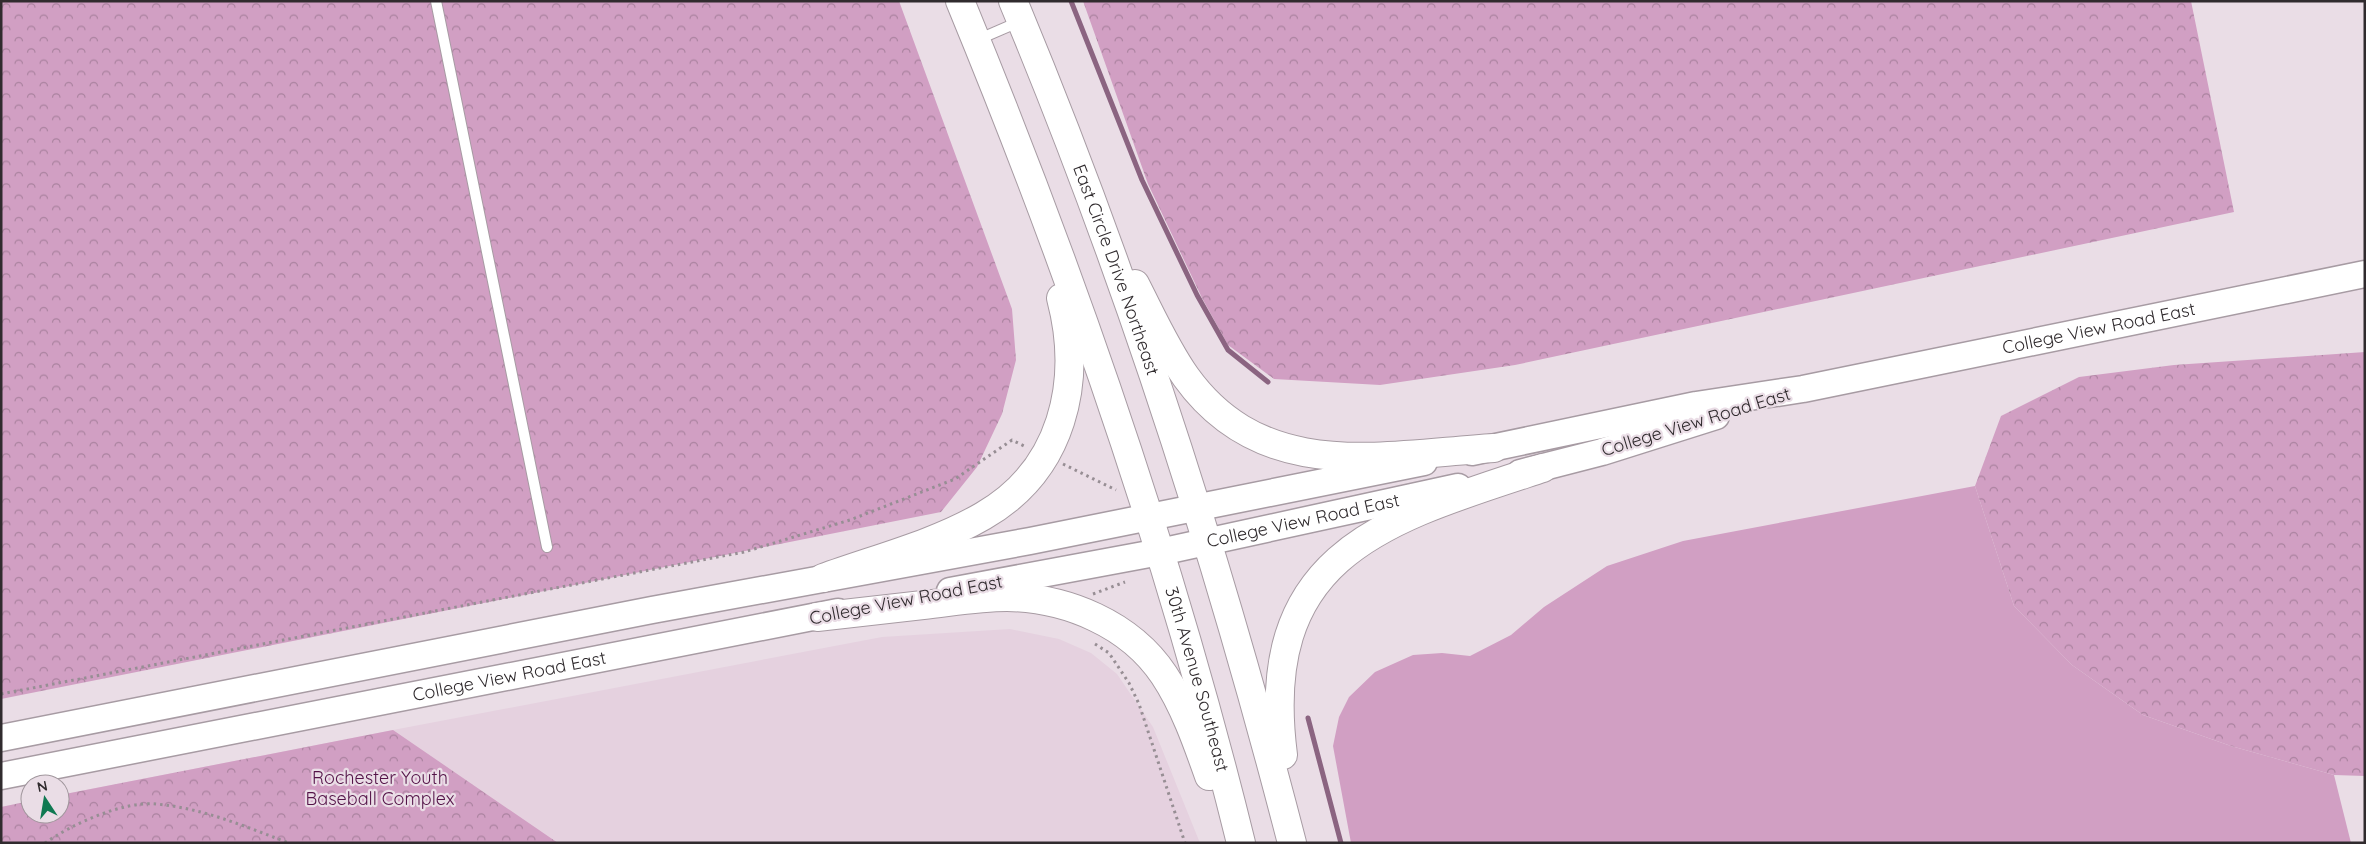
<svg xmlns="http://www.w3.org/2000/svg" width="2366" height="844" font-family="Quicksand,sans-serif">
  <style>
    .built { fill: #e5d1df }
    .grass { fill: #d19fc3 }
    .forest { fill: url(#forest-crowns) }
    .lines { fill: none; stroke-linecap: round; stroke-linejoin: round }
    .stream { stroke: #8b6481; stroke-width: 5 }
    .service-casing { stroke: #a79ba3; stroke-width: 12 }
    .secondary-casing { stroke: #a79ba3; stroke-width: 29 }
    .primary-casing { stroke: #a79ba3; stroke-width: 30 }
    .path { stroke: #978e94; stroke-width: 3; stroke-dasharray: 2.5 4; stroke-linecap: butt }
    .service { stroke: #fff; stroke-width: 10 }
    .secondary { stroke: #fff; stroke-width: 26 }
    .primary { stroke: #fff; stroke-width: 28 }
    .labels { text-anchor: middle; stroke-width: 4.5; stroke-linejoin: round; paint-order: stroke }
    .street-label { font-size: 18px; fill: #302b2e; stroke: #eadde6 }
    .park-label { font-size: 18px; fill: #541348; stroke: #eadde6 }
  </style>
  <defs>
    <pattern id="forest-crowns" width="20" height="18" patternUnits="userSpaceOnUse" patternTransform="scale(1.25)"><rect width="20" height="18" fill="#d19fc3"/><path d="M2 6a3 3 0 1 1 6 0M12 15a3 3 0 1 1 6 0" fill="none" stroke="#aa829f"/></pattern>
  </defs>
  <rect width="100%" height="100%" fill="#eadde6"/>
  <path class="built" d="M1010,629L1059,639L1091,653L1117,674L1153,727L1200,843H1V807L30,801V814H60V795L393,730L882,637Z"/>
  <path class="grass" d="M1975,486L2014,606L2072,665L2143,715L2231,746L2334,775L2351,843H1351L1333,746L1339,717L1349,697L1375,672L1413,655L1442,653L1470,656L1511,635L1544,607L1607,566L1683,541Z"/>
  <path class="forest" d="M1,1H899L1012,309L1016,360L1002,414L977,467L941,512L1,699Z
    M1083,1H2191L2234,212L1515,365L1380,385L1274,379L1228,345L1202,298L1148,184Z
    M2365,352V776L2334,775L2231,746L2143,715L2072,665L2014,606L1975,486L2001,416L2079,377L2174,365Z
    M393,730L558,843H1V807L30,801V814H60V795Z"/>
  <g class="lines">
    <path class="stream" d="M1071,1L1142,180L1197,295L1228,350L1268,382
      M1308,718L1341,843"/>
    <g class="service-casing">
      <path id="service" d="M436,1L547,547
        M977,40L1021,21"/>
    </g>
    <g class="secondary-casing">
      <g id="secondary">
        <path id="s1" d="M1472,452L1696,405L1803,389L2365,274"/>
        <path d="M1520,473L1602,452L1716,416"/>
        <path id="s2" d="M950,591L1160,552L1458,487"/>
        <path d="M1,738L652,610L1030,541L1424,462"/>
        <path id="s3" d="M1,776L838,612"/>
      </g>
    </g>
    <g class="primary-casing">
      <g id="primary">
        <path id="s4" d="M960,1C1073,275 1170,555 1241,843"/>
        <path id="s5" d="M1013,1C1127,274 1218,557 1292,843"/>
        <path d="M1135,284C1151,315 1166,349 1186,377C1263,484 1382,455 1494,448"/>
        <path d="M823,578C875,559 935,544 983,516C1063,470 1083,382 1061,298"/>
        <path d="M817,617C853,613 888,609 923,605C951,602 979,597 1007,597C1067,598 1130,624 1164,675C1184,705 1197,742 1209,776"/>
        <path d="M1283,755C1257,553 1384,520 1543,468"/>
      </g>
    </g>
    <path class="path" d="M1063,464L1116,490
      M1093,594L1125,582
      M1095,644L1109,653L1129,683L1139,704L1185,843
      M1,694L744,552L850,520L955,479L1012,440L1026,447
      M45,843C72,824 123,801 156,804C203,808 246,827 289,843"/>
    <use href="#service" class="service"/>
    <use href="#secondary" class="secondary"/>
    <use href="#primary" class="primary"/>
  </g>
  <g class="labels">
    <g class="street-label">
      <text dy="6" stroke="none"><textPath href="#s5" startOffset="288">East Circle Drive Northeast</textPath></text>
      <text dy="6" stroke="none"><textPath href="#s1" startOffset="639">College View Road East</textPath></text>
      <text transform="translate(1696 422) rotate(-17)" y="6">College View Road East</text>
      <text dy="6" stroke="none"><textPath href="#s2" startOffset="360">College View Road East</textPath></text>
      <text transform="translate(906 600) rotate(-11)" y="6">College View Road East</text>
      <text dy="6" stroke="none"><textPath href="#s3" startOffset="518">College View Road East</textPath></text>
      <text dy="6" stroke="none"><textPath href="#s4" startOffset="719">30th Avenue Southeast</textPath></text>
    </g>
    <g class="park-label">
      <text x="380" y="784">Rochester Youth<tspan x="380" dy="21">Baseball Complex</tspan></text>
    </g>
  </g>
  <rect width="2366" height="844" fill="none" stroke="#302b2e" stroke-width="5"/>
  <g transform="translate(45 799) rotate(348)"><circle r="24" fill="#eadde6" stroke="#a0969c"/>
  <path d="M0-4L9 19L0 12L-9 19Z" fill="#107952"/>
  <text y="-8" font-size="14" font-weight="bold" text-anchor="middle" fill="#302b2e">N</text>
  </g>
</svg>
